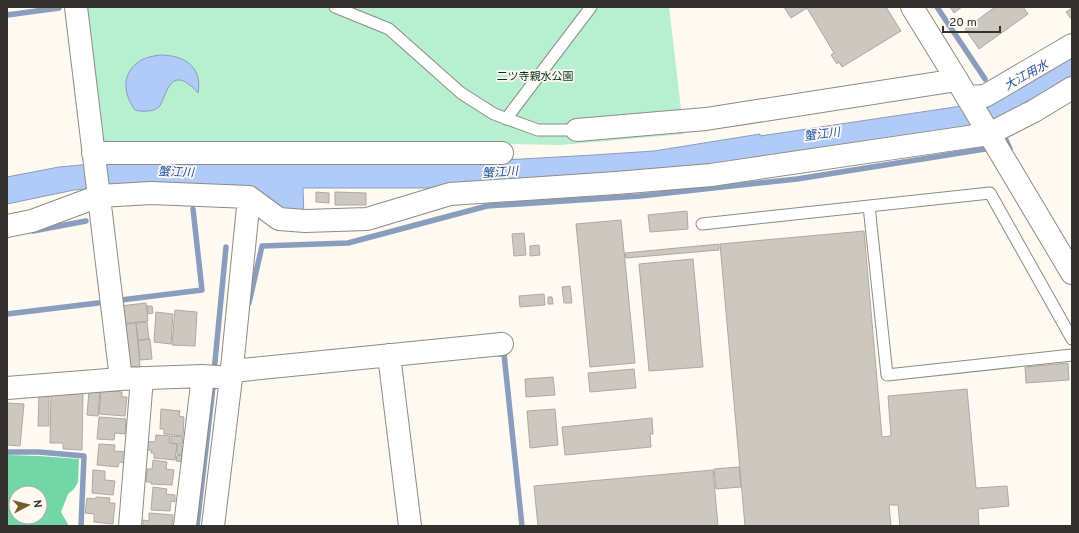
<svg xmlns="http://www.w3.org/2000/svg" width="1079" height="533" font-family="Overpass,'Noto Sans JP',sans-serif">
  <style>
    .green { fill: #b7efd1 }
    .forest { fill: #72d6a6; fill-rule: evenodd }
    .water { fill: #b0cbf8; stroke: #8a9dbc }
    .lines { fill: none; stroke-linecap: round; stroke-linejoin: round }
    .stream { stroke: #8a9dbc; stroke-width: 5.5 }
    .building { fill: #ccc8c0; stroke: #ada8a1 }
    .service-casing { stroke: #8f8b84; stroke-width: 13 }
    .minor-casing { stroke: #8f8b84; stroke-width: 24 }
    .service { stroke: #fff; stroke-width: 11 }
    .minor { stroke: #fff; stroke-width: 22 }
    .labels { text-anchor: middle; stroke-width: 3.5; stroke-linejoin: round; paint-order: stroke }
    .park-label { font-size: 11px; fill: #053320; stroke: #fefaf2 }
    .water-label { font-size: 12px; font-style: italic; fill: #2050a6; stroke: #fefaf2 }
  </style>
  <rect width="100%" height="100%" fill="#fefaf2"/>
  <path class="green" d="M85,7H669L684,134L561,145L326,141L105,145L99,141Z"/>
  <path class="forest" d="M7,455L39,456L79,459L78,482L74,489L68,494L61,512L69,526H7ZM16,493H40V517H16Z"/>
  <path class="water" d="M1072,51V82L997,121L711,167L456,188H303L304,219L286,218L249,188H107L74,190L7,204V177L59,167L103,163L219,164L451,163L593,155L654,151L760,134V136L982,103Z
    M160,55C183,55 203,66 198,93C189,83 176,71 167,90C164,95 163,102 159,107C153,112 142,112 135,110C124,95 121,76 137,63C142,58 153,56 160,55Z"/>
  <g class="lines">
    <path class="stream" d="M937,7L985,79
      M7,15L59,8
      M1003,133L1010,149
      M33,231L86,221
      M121,300L202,290L193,209
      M249,303L262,246L348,243L487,206L640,196L797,179L985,149
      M7,314L98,303
      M498,354H504L522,526
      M214,372L226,247
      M7,452H39L84,456L81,526
      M197,526L213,387"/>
  </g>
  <path class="building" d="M784,7H886L901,31L842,67L839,62L837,64L831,55L834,53L807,8L791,18Z
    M950,7H962L954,13Z
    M995,7H1023L1028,14L979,49L965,29Z
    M1072,8V20L1066,12Z
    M316,192L329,193V203L316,202Z
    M335,192L366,193V205H335Z
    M687,211L688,229L650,232L648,215Z
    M621,220L635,363L590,367L576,224Z
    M864,231L882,437L891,436L888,396L967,389L976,488L1007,486L1009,506L978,509L979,526H900L898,505H889L891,526H745L720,244Z
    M524,233L526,255L514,256L512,234Z
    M719,244V250L626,258L625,253Z
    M539,245L540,255L530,256V246Z
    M693,259L703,367L649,371L639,264Z
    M570,286L572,303H564L562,287Z
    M544,294L545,305L520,307L519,296Z
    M548,297H552L553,304H548Z
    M146,303L148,321L121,324L120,306Z
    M147,306H152L153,313L148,314Z
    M175,310L197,312L195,346L172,345Z
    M156,312L173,314L171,344L154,342Z
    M147,322L149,339L138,340L136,323Z
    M136,323L140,366L124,368L119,325Z
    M150,339L152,359L140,360L138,341Z
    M1068,363L1069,380L1026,383L1025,367Z
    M634,369L636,388L590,392L588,373Z
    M553,377L555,395L526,397L525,379Z
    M101,390L122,392V397H127L125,416L99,414Z
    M51,391L83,392L82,450L63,449V443H50Z
    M89,391L100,392L98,416L87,415Z
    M39,393H49V426H38Z
    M7,403L24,404L20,446L7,445Z
    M161,409L180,411L179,416L184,417L183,436L164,434V429H160Z
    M555,409L558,445L530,448L527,411Z
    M99,417L126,419L125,434L115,433L114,440L97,439Z
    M652,418L653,434H650L651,447L565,455L562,427Z
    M156,435L170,436L169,443L177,444L175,460L154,458V453H151V450H143L144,441L155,442Z
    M171,436L183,437L182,444L171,443Z
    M99,444L115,445L114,451L126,452L125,463L119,462L118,467L97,465Z
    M177,445H182V455L177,454Z
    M177,455L183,456V462L176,461Z
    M153,460L167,462L166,469L174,470L172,485L151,484V482H146L147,469H152Z
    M739,467L741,487L716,489L714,469Z
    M93,470L105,471V480L115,481L113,495L92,493Z
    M713,470L718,526H538L534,486Z
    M153,487L167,489L166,494L175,495V502L171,501L170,511L151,510Z
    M96,497L110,498L109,503H115L113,524L94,522V514L85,513L87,498L95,499Z
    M149,513L173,515L172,526H143V520L149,521Z"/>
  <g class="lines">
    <g class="service-casing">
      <path id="service" d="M335,7L389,29L461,93L494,114L538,130H577
        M506,119L591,7
        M869,206L887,375L1072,355
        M702,224L990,193L1072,339"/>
    </g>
    <g class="minor-casing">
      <path id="minor" d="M76,7L121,379
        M912,7L957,80L1072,273
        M967,97L985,96L1072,45
        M577,130L706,119L957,80
        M93,153H502
        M7,226L32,221L99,196L151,193L249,197L279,219L305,221L367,219L450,194L616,183L711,175L989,134L1034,111L1072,88
        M389,355L410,526
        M232,371L502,344
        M7,388L121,379L203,376L231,378
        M130,526L142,378
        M185,526L203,376
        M213,526L231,378L249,197"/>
    </g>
    <use href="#service" class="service"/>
    <use href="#minor" class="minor"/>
  </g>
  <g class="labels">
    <g class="park-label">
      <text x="535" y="80">二ツ寺親水公園</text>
    </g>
    <g class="water-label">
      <text transform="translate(1026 75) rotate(-29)" y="4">大江用水</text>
      <text transform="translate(822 134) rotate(-7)" y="4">蟹江川</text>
      <text transform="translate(176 172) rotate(2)" y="4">蟹江川</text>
      <text transform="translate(500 172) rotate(-4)" y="4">蟹江川</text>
    </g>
  </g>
  <rect width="1079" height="533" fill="none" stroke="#33312f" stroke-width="16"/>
  <g transform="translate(28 505) rotate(83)"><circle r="19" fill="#fefaf2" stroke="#adaaa4"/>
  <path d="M0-3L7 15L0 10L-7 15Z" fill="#745d2d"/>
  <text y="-6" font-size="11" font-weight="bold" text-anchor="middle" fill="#33312f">N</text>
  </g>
  <path d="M943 26v6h57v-6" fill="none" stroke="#33312f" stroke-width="2"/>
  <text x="949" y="26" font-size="12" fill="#33312f" stroke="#fefaf2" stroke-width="3" paint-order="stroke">20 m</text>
</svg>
